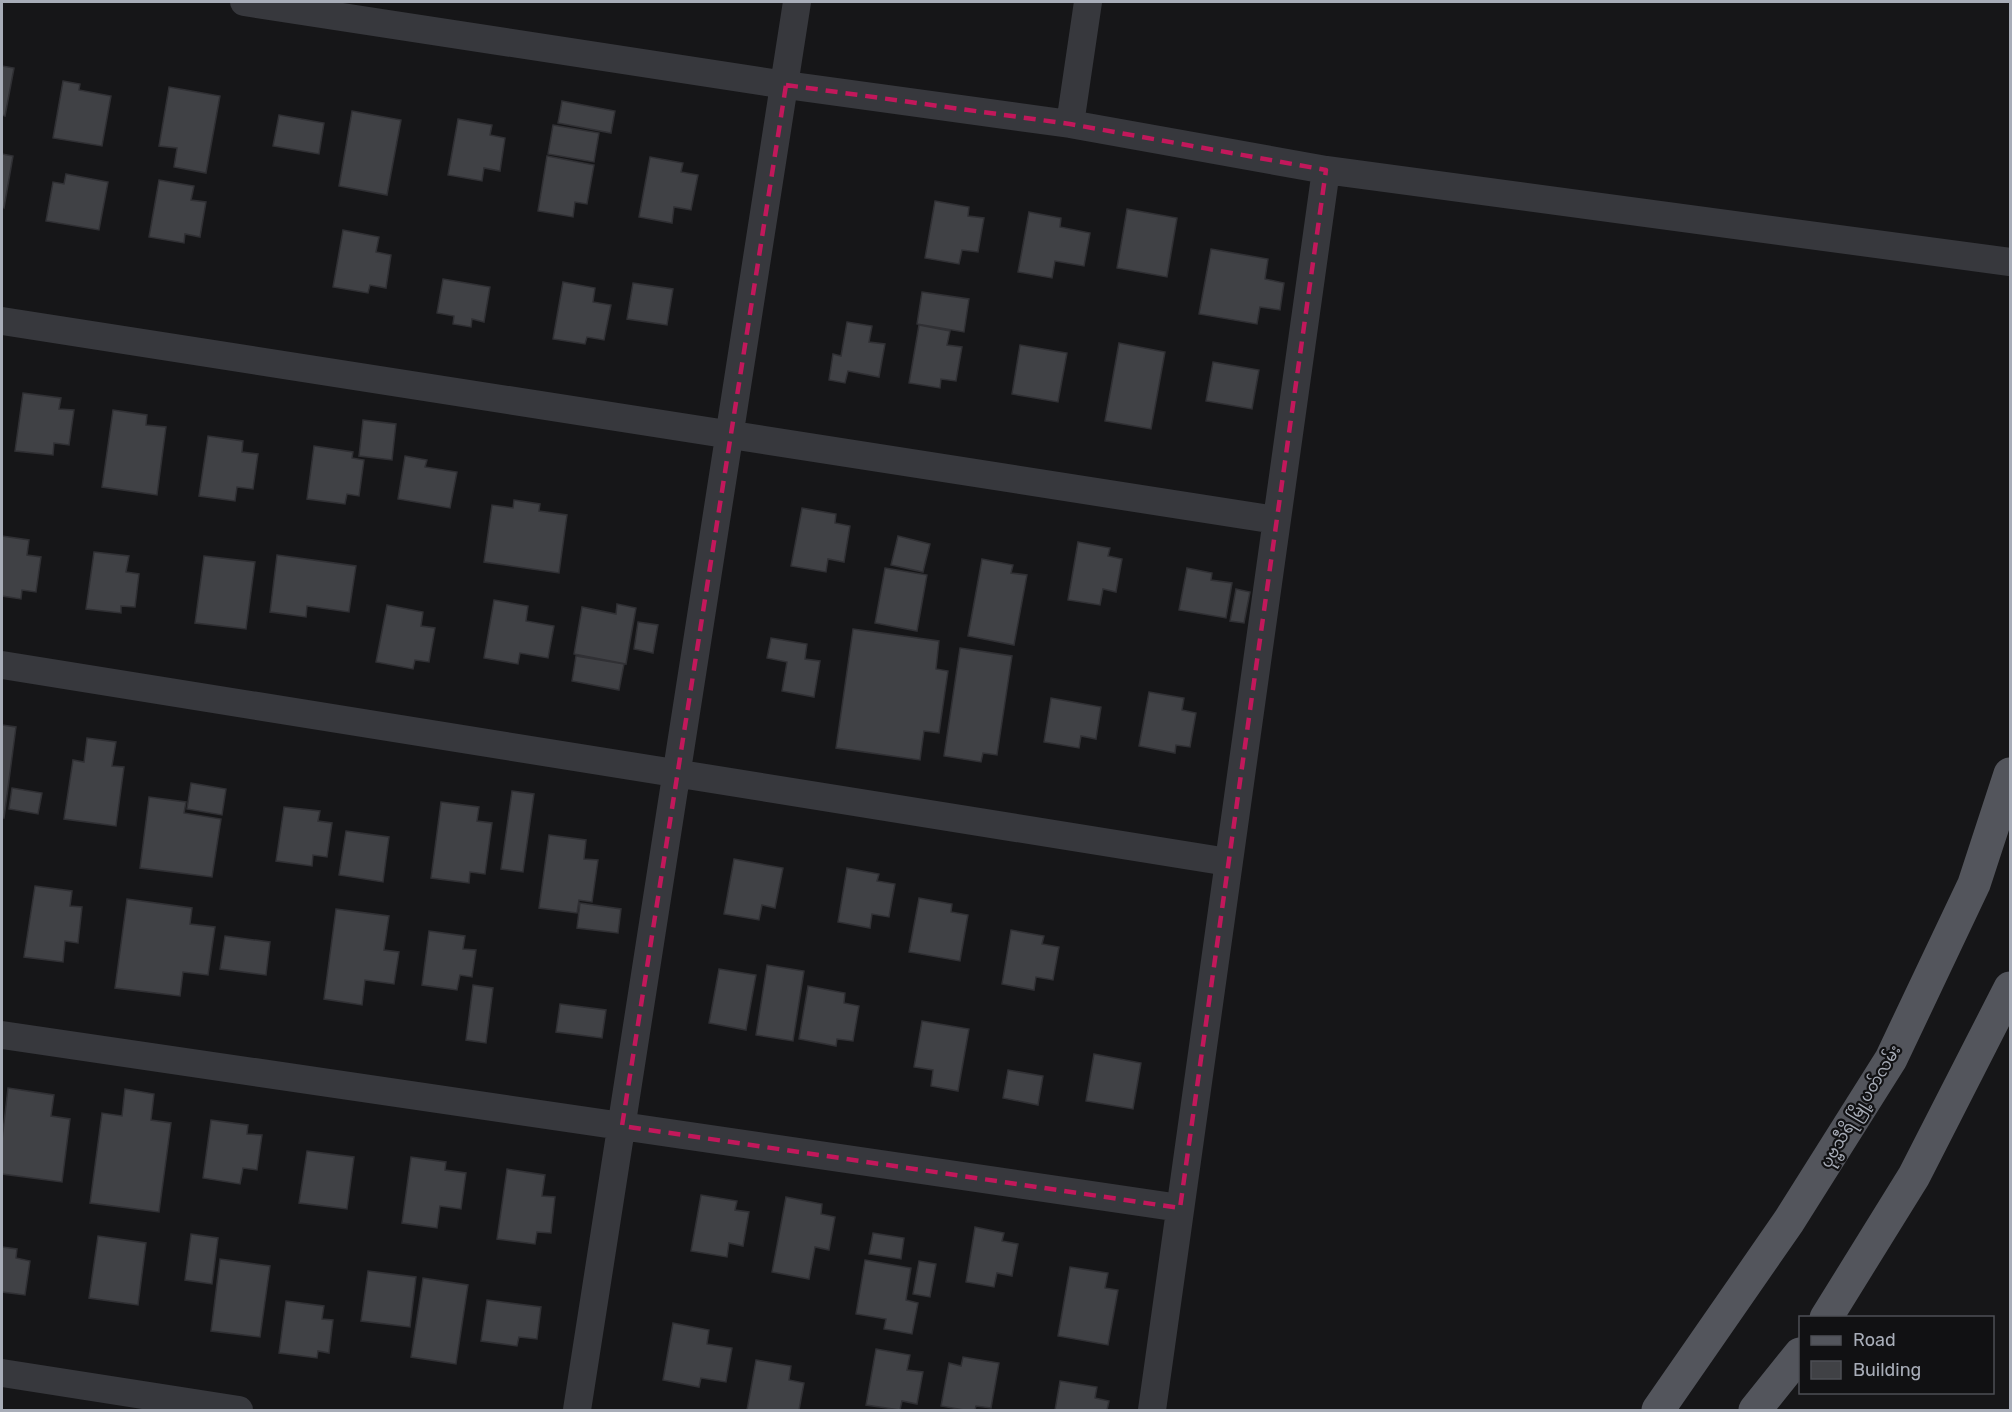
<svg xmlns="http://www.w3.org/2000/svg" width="2012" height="1412" font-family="Rubik,'Noto Sans Myanmar',sans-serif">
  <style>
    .building { fill: #404145; stroke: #303034; stroke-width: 1.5 }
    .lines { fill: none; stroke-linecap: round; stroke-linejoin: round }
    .street { stroke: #37383d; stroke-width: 28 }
    .primary { stroke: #53555c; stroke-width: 33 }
    .marked { fill: none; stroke: #c2185b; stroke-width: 4.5; stroke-dasharray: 12 8; stroke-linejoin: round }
    .labels { text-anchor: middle; stroke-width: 4.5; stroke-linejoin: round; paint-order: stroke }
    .street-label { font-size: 16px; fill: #a8adb8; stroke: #111113 }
  </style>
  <rect width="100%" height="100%" fill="#161618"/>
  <path class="building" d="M2,66L14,68L5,116L2,115Z
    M63,81L80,84L79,90L111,96L102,146L53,138Z
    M169,87L220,96L206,173L174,167L177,148L159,146Z
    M562,101L615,111L611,133L558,123Z
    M352,111L401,120L387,195L339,186Z
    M279,115L324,123L319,154L273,146Z
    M458,119L492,125L490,135L505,138L500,171L484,168L482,181L448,175Z
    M553,125L599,133L594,162L548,154Z
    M2,154L13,156L4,208L2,207Z
    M547,156L594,165L587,204L575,202L573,217L538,211Z
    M650,157L683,163L681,172L698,175L691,210L674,207L672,223L639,217Z
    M66,174L108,182L99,230L46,221L53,182L64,184Z
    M159,180L194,186L191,200L206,202L200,237L185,234L184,243L149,237Z
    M935,201L969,207L968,216L984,218L978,252L962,250L959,264L925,258Z
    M1127,209L1177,218L1167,277L1117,268Z
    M1029,212L1061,218L1060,227L1090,233L1084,266L1055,261L1052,278L1018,272Z
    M343,230L379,237L376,252L391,255L386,288L370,285L368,293L333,287Z
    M1211,249L1268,259L1265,279L1284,283L1280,310L1260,307L1257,324L1199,314Z
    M443,279L490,287L484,322L472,319L471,327L453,324L454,316L437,313Z
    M563,282L595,288L593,302L611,305L604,340L587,337L585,344L553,339Z
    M633,283L673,289L667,325L627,319Z
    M922,292L969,299L964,332L917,324Z
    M847,322L872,326L869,342L885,344L879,377L848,371L845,383L829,380L833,354L841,356Z
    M919,325L950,331L947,345L962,347L956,381L941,379L940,388L909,383Z
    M1119,343L1165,352L1151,429L1105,421Z
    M1020,345L1067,353L1058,402L1012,394Z
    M1213,362L1259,370L1252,409L1206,401Z
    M23,393L61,398L59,409L74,410L69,445L54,443L53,455L15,451Z
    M113,410L147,415L146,425L166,427L157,495L102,487Z
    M363,420L396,424L392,460L359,456Z
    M208,436L243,441L242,452L258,454L253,489L237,487L235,501L199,496Z
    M314,446L353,452L352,458L364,460L359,496L347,494L345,504L307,499Z
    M405,456L427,460L425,467L457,472L450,508L398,499Z
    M514,500L540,504L539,511L567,515L559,573L484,562L492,505L513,508Z
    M802,508L836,514L835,523L850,526L844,562L828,559L826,572L791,566Z
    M2,536L29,540L27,555L41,557L36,592L22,590L21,599L2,596Z
    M898,536L930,544L923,572L891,565Z
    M1078,542L1110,548L1108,556L1122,559L1116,592L1103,589L1100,605L1068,600Z
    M94,552L129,556L126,572L139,574L135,607L121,606V613L86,609Z
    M277,555L356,566L349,612L307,606L306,617L270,612Z
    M204,556L255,562L246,629L195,623Z
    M982,559L1013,565L1011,573L1027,575L1014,645L968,636Z
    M885,568L927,575L917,631L875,623Z
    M1187,568L1212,573L1211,580L1232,583L1226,618L1179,610Z
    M1236,589L1250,592L1244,623L1230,621Z
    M494,600L528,606L526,621L554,626L548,658L520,653L518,664L484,658Z
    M617,604L636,608L626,664L574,654L582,607L616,614Z
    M387,605L423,612L421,626L435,628L429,662L415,660L413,669L376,662Z
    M638,622L658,625L653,653L634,649Z
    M853,629L939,641L936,669L948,671L939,733L924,731L920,760L836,748Z
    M771,638L807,644L805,659L820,661L814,697L782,691L787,662L767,658Z
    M960,648L1012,656L997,755L983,753L981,762L944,756Z
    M576,656L624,664L619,690L572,681Z
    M1149,692L1184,698L1182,710L1196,713L1190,747L1176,745L1175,753L1139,746Z
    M1051,698L1101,707L1096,739L1081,736L1079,748L1044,742Z
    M2,725L16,727L4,818H2Z
    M87,738L116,742L112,766L124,767L116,826L64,819L73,760L84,762Z
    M191,783L226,789L222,815L187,809Z
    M12,788L42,793L38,814L9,809Z
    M512,791L534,794L523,872L501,869Z
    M149,797L186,802L184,813L221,819L212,877L140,868Z
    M441,802L479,807L477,821L492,823L485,874L470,872L469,883L431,878Z
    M284,807L320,811L318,821L332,823L327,857L313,855L312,866L276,861Z
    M346,831L389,837L383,882L339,875Z
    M549,835L586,840L584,859L598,860L592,902L579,900L577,913L539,908Z
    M734,859L783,868L775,908L762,905L759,920L724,914Z
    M847,868L879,874L877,881L895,884L889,917L872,914L870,928L838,922Z
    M35,886L72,891L70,906L82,907L78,943L65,941L63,962L24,957Z
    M919,898L952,904L951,912L968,915L960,961L909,952Z
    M127,899L192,908L190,924L215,927L208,975L183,972L180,996L115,988Z
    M580,903L621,909L618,933L577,928Z
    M336,909L389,916L384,950L399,952L394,984L365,980L362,1005L324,999Z
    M1011,930L1044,936L1042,944L1059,947L1053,980L1036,977L1034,990L1002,984Z
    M429,931L465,936L463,949L476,950L472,977L460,975L457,990L422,985Z
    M225,936L270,942L266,975L220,969Z
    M767,965L804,971L793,1041L756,1035Z
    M719,969L756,975L746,1030L709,1023Z
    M473,985L493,988L486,1043L466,1040Z
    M808,986L845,993L844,1003L859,1006L853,1041L837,1039L836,1046L799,1039Z
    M560,1004L606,1010L602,1038L556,1032Z
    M922,1021L969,1029L958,1091L931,1086L933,1070L914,1067Z
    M1094,1054L1141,1063L1133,1109L1086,1101Z
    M1008,1070L1043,1076L1038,1105L1003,1098Z
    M8,1088L54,1095L51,1116L70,1119L62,1182L2,1174V1140Z
    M125,1089L154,1094L151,1120L171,1123L159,1212L90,1203L102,1113L122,1116Z
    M211,1120L248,1125L247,1134L262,1135L257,1170L243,1168L240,1184L203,1178Z
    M307,1151L354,1157L347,1209L299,1203Z
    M411,1157L446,1162L445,1170L466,1173L461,1209L440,1206L437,1228L402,1223Z
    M507,1169L545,1175L542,1196L555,1197L551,1233L537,1232L535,1244L497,1239Z
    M701,1195L737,1201L735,1210L749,1212L743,1246L729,1243L727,1257L691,1251Z
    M786,1197L822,1204L821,1214L835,1217L829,1250L815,1247L809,1279L772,1272Z
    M975,1227L1004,1233L1002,1241L1018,1244L1012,1276L997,1273L994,1287L966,1282Z
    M873,1233L904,1238L901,1259L869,1254Z
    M191,1234L218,1238L212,1284L185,1280Z
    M98,1236L146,1243L138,1305L89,1298Z
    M2,1247L17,1249L16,1258L30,1261L25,1295L2,1292Z
    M220,1259L270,1266L260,1337L211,1331Z
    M865,1260L911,1268L906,1300L918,1303L912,1334L884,1329L886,1319L856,1314Z
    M919,1261L936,1264L930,1297L913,1294Z
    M1070,1267L1108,1273L1105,1288L1118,1290L1108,1345L1058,1336Z
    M368,1271L416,1277L410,1327L361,1321Z
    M423,1278L468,1285L456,1364L411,1357Z
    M487,1300L541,1307L537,1339L519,1337L517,1346L481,1341Z
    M286,1301L324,1306L322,1319L333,1320L329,1353L318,1351L317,1358L279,1353Z
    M673,1323L709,1330L707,1344L732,1348L726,1382L701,1378L699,1387L663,1380Z
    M876,1349L910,1355L907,1370L923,1372L917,1404L902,1401L900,1410L866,1405Z
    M963,1357L999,1363L991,1408L976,1406L975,1410H964L941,1406L949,1363L961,1366Z
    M756,1360L791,1366L789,1380L804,1383L799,1410H747Z
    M1060,1381L1097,1387L1095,1398L1109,1401L1107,1410H1055Z"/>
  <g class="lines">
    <path class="street" d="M244,2L786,85L1070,124L1326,170L2010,262
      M1070,124L1088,2
      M2,321L1276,520
      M2,665L1228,862
      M2,1035L1180,1208
      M2,1373L239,1410
      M577,1410L797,2
      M1152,1410L1326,170"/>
    <path class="primary" d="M1826,1318L1914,1176L2010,988
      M1658,1410L1789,1221L1891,1059L1974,884L2010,774
      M1755,1410L1800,1354"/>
  </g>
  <path class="marked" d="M786,85L1070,124L1326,170L1180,1208L622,1126Z"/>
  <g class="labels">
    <g class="street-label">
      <text transform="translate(1860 1106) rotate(-59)" y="6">ပုဗ္ဗသီရိ မြို့ပတ်လမ်း</text>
    </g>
  </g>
  <rect width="2012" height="1412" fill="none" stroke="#a8adb8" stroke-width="6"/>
  <rect x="1799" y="1316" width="195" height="78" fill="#111113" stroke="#4d4f55" stroke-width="1.5"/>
  <rect x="1811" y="1336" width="30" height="9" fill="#53555c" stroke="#4d4f55" stroke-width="1.5"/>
  <text x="1853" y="1346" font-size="18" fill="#a8adb8">Road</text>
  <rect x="1811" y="1361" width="30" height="18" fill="#404145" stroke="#4d4f55" stroke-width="1.5"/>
  <text x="1853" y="1376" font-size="18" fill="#a8adb8">Building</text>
</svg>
